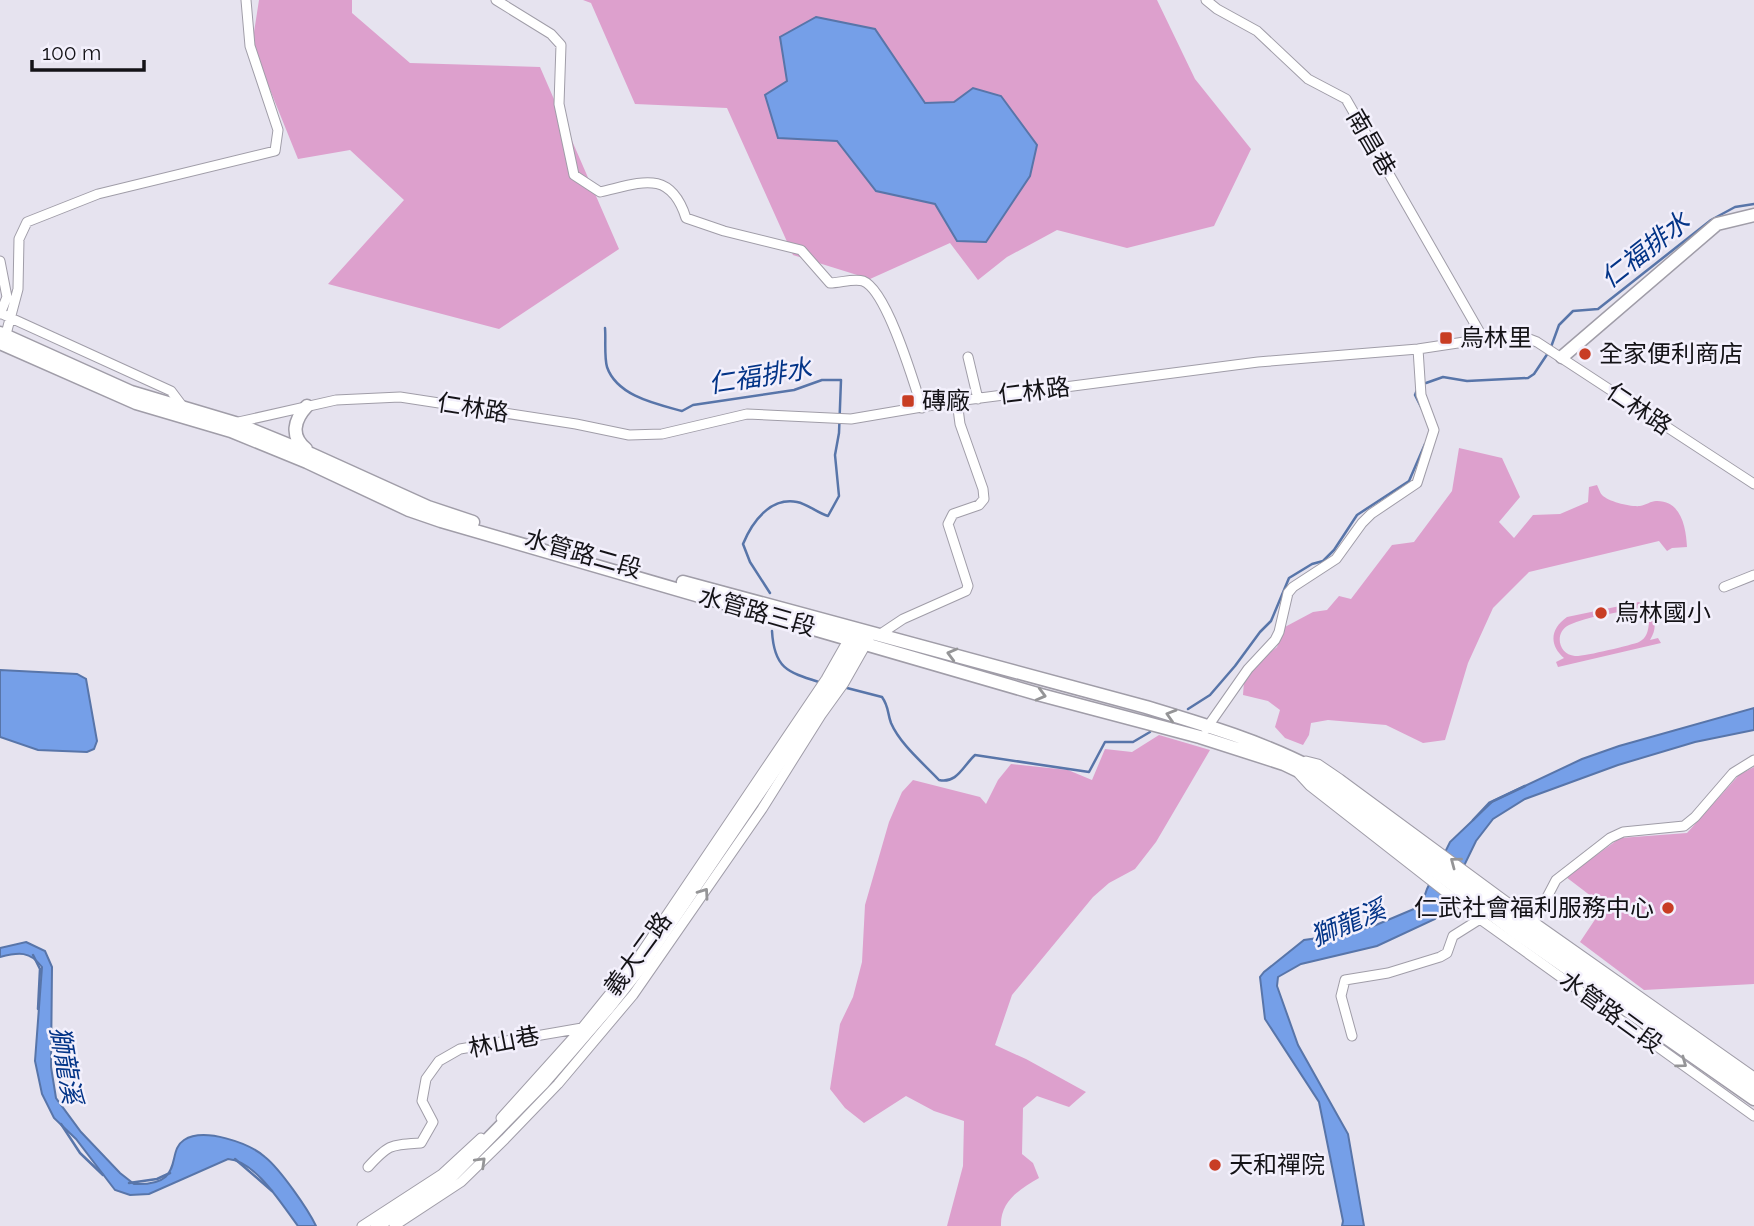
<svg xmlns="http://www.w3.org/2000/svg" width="1754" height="1226" font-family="Raleway,'Noto Sans TC',sans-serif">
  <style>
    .green { fill: #dda0cd; fill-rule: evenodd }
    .water { fill: #759fe8; stroke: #5875a9; stroke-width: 2 }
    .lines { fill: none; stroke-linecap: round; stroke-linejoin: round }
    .stream { stroke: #5875a9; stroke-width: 2.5 }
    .street-casing { stroke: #a09da8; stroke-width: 11 }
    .secondary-casing { stroke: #a09da8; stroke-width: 15 }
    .street { stroke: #fff; stroke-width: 9 }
    .secondary { stroke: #fff; stroke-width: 12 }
    .oneway { stroke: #959597 }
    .poi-dot { fill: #c83d24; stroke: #f3f0fc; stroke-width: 2.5 }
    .labels { text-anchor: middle; stroke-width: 5; stroke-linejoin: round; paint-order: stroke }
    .street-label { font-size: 24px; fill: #141317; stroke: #f3f0fc }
    .poi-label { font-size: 24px; fill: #141317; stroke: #f3f0fc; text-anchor: start }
    .water-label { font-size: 26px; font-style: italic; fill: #033487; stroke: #f3f0fc }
  </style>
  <rect width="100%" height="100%" fill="#e6e3ef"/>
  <path class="green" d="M259,0H352V13L410,63L540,67L619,249L499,329L328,284L404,200L350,150L298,159L252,45Z
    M583,0H1157L1195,79L1251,149L1214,226L1127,248L1057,230L1007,257L978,280L950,243L870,279L793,255L727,108L635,104L591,3Z
    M1459,448L1502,458L1520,497L1499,522L1514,538L1533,515L1560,514L1588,502L1589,487L1597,485C1599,489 1600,493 1602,495C1609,502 1631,507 1640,506C1646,505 1651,501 1656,501C1682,500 1686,529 1687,547L1672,548L1667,551L1659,541L1529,572L1493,608L1468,663L1445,740L1423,743L1386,725L1328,720L1311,723L1309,735L1303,745L1285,738L1275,727L1280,710L1268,701L1243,695L1244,681L1258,662L1277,647L1283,628L1313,612L1327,610L1339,596L1351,599L1392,545L1414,542L1452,491Z
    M1639,602C1653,612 1660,624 1650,640L1658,638L1661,643L1558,667L1556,662L1564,658C1549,645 1550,629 1567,617ZM1633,609L1642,613L1649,623C1648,631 1647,638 1639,642C1632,645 1582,657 1575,656C1558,655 1554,632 1569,625C1588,616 1613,614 1633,609Z
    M1159,735L1210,750L1156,842L1135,869L1109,883L1093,897L1012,995L995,1045L1026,1059L1086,1092L1069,1107L1037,1096L1023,1108L1022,1154L1033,1163L1039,1178C1020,1189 1000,1201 1001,1226H947L963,1166L964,1121L934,1111L906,1096L864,1123L845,1108L830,1089L840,1024L853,997L862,962L865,905L889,822L902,792L913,780L980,797L986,804L998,780L1011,764L1068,770L1092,780L1105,749L1132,752Z
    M1754,767V984L1644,990L1580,942L1604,906L1566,877L1620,838L1687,833L1739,775Z"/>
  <path class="water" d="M816,17L875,29L925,103L954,102L973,88L1001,96L1037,145L1030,176L986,242L957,241L935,204L876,191L837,141L778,138L765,95L787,81L780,37Z
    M0,670L77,674L86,679L97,741L94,749L87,752L38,750L0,737Z
    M1754,708V730L1695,742L1618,765L1525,799L1493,819L1476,841L1444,907L1435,919L1377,946L1301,964L1278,977L1277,986L1298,1045L1348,1134L1364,1226H1342L1343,1221L1319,1102L1265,1019L1260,977L1264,972L1304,940L1346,934L1376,925L1421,906L1427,889L1450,842L1493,801L1582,759L1619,746Z
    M26,942L45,951L52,967L51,1067L56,1098L81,1132L120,1173L134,1184C187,1186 165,1152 184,1140C204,1127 249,1143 265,1157C280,1169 308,1209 316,1226H298C282,1205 256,1161 228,1159L149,1194L130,1195L115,1190L76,1139L54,1118L42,1094L35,1061L42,967C30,951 19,952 0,957V948Z"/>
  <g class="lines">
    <path class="stream" d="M605,328C606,339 604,356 607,367C617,396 656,404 682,411L693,405L794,390L822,380H841L839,433L835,455L839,496L828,516C817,513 808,504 797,502C770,497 752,522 743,544L750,562L770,593
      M1551,347L1559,325L1573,311L1598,309L1711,220L1735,207L1754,204
      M1426,383L1443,377L1467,381L1528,378L1534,374L1548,353
      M1417,390L1415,395L1422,409
      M772,631C774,668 787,672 819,682
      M847,688L882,697C889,707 887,712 891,723C900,744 923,763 939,780C957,784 963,766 975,755L1089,772L1105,742H1133L1150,732
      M1188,709L1210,695L1235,666L1260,632L1271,621L1289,578L1312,564L1323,561L1334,550L1357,515L1409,481L1425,444
      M1473,820L1489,803L1525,786
      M33,955L40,969L38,1009
      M61,1124L80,1153L103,1175
      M235,1159L272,1191
      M129,1183L157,1179L170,1173"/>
    <g class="street-casing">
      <path id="street" d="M496,0L551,34L561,45L559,104L574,175L600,192C640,183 670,168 686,218L724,231L801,250L830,283C840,283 854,278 863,281C887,290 914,383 922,408
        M1206,0L1217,9L1257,31L1308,79L1346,99L1483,338
        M0,261L7,297L0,314
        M0,313L171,391L183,407
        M6,334L18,289L19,239L27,222L98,194L275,151L278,130L250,46L246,0
        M968,357L978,399
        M234,423L336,400L400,397L576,424L629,435L662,434L747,414L851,419L957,401L1258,362L1418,349L1504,336L1524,337L1537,342L1754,484
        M1724,587L1754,575
        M879,635L903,619L966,591L968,586L948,524L953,514L979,505L984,499L983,489L960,424L957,401
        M1206,729L1248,669L1275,640L1279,632L1288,593L1293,587L1336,559L1362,523L1371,514L1417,483L1434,430L1421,395L1418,349
        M1306,761L1318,764L1340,779L1534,922L1754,1077
        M1299,774L1310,786L1480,919L1754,1116
        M1530,924L1534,922L1556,880L1610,838L1623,832L1684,826L1695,817L1733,773L1754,760
        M1352,1036L1341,996L1345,980L1388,973L1440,957L1447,953L1453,936L1480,919
        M501,1118L582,1028L633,965L826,679L851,635
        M368,1167C389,1144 390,1145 421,1143L433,1122L422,1101L426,1079L439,1061L460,1049L582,1028
        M362,1226L442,1174L481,1138
        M394,1226L461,1182L505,1139L558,1084L633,995L762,809L821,715L844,683L869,639"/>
    </g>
    <g class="secondary-casing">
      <path id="secondary" d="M0,333L131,392L235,423L311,454L428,507L473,522
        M0,343L136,403L231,431L307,462L409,510L441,521L1041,695L1200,737L1284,764L1309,776L1515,932L1754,1099
        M1562,357L1717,224L1754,215
        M306,449C290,436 294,420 307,406
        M683,582L1146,707C1202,724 1260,741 1312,768L1525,926L1754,1087
        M377,1226L449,1179L543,1083L608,1008L639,969L686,900L833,684L860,637"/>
    </g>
    <use href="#street" class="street"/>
    <use href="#secondary" class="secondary"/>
  </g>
  <defs><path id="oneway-chevron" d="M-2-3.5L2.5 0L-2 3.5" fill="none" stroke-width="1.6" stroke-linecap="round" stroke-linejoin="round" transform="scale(1.75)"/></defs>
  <g class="oneway">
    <use href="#oneway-chevron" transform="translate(952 654) rotate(-165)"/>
    <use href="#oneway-chevron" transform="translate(1041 695) rotate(15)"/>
    <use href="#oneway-chevron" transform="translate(1171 715) rotate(-163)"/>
    <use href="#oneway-chevron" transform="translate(1455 862) rotate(-143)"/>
    <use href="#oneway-chevron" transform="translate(704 893) rotate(-55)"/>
    <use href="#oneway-chevron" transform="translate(1682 1063) rotate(36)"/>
    <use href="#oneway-chevron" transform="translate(481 1162) rotate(-44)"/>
  </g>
  <g class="poi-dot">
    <rect x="1439" y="331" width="14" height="14" rx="3.5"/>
    <circle cx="1585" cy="354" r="7"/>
    <rect x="901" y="394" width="14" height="14" rx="3.5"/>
    <circle cx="1601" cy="613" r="7"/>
    <circle cx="1668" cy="908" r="7"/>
    <circle cx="1215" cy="1165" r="7"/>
  </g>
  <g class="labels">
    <g class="street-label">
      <text transform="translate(1371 143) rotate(60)" y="8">南昌巷</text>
      <text transform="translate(1034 391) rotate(-7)" y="8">仁林路</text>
      <text transform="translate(473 408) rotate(9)" y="8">仁林路</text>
      <text transform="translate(1639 409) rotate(34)" y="8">仁林路</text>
      <text transform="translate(583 554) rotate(16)" y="8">水管路二段</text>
      <text transform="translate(757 612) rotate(16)" y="8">水管路三段</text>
      <text transform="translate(638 954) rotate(-54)" y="8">義大二路</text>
      <text transform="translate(1611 1012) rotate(36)" y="8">水管路三段</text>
      <text transform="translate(504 1042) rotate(-11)" y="8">林山巷</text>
    </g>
    <g class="poi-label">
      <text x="1460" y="346">烏林里</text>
      <text x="1599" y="362">全家便利商店</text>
      <text x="922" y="409">磚廠</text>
      <text x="1615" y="621">烏林國小</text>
      <text x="1654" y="916" text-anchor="end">仁武社會福利服務中心</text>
      <text x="1229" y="1173">天和禪院</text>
    </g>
    <g class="water-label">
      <text transform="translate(1645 250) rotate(-38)" y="9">仁福排水</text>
      <text transform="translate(760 376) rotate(-9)" y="9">仁福排水</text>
      <text transform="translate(1348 923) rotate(-23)" y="9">獅龍溪</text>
      <text transform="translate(66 1065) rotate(80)" y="9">獅龍溪</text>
    </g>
  </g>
  <path d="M32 60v10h112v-10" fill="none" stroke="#141317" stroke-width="3.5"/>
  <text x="42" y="60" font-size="21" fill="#141317" stroke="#f3f0fc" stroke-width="5" paint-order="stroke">100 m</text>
</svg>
